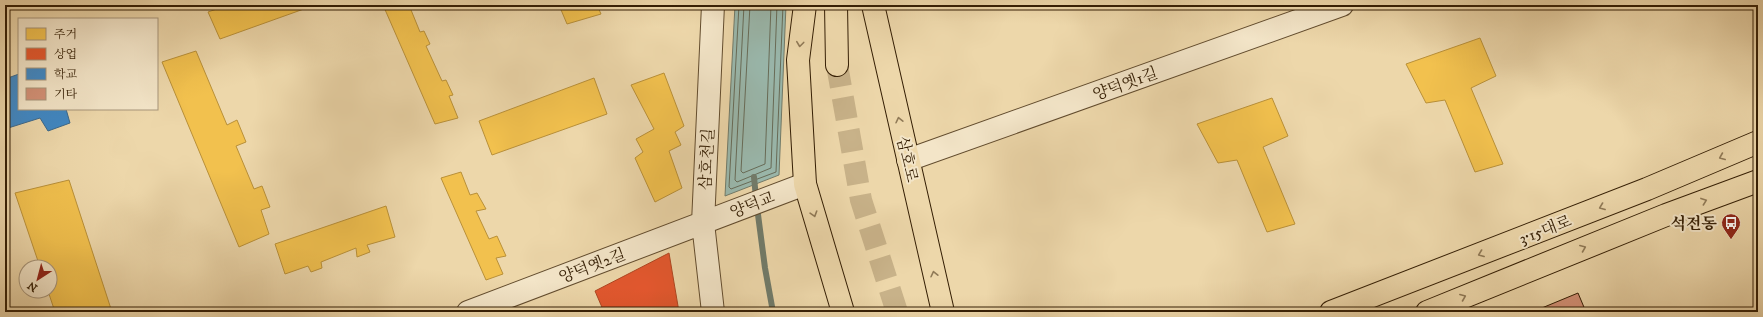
<svg xmlns="http://www.w3.org/2000/svg" width="1763" height="317" font-family="'IM FELL DW Pica','Noto Serif KR',serif">
  <style>
    .water { fill: #9ab9ae; stroke: #717b6a }
    .homes { fill: #f2c14e; stroke: #b99038 }
    .shops { fill: #e4572e; stroke: #af4621 }
    .schools { fill: #3f88c5; stroke: #3c688b }
    .lines { fill: none; stroke-linecap: round; stroke-linejoin: round }
    .shore { stroke: #676c59; stroke-width: 1 }
    .stream { stroke: #717b6a; stroke-width: 6 }
    .building { fill: #d29076; stroke: #341e04 }
    .primary-tunnel { stroke: #c8b289; stroke-width: 22; stroke-dasharray: 22 11; stroke-linecap: butt }
    .minor-casing { stroke: #624c2e; stroke-width: 24 }
    .primary-casing { stroke: #341e04; stroke-width: 24 }
    .minor { stroke: #f3e5c8; stroke-width: 22 }
    .primary { stroke: #edd7aa; stroke-width: 22 }
    .oneway { stroke: #907a57 }
    .labels { text-anchor: middle; stroke-width: 4; stroke-linejoin: round; paint-order: stroke }
    .street-label { font-size: 16px; fill: #341e04; stroke: #f3e5c8 }
    .poi-label { font-size: 16px; font-weight: bold; fill: #341e04; stroke: #f3e5c8; text-anchor: end }
  </style>
  <rect width="100%" height="100%" fill="#edd7aa"/>
  <filter id="stains"><feTurbulence type="fractalNoise" baseFrequency=".005" numOctaves="4"/><feColorMatrix values="0 0 0 0 .2 0 0 0 0 .09 0 0 0 0 .02 0 0 0 .5 -.17"/></filter>
  <radialGradient id="worn" r=".72"><stop offset=".6" stop-color="#630" stop-opacity="0"/><stop offset="1" stop-color="#630" stop-opacity=".3"/></radialGradient>
  <path class="water" d="M735,5H786L779,175L725,196Z"/>
  <path class="homes" d="M228,5H315L220,39L208,12Z
    M383,5H409L420,32L424,31L430,44L426,46L442,81L446,80L453,95L449,96L458,118L435,124Z
    M559,5H597L601,14L567,24Z
    M1480,38L1496,76L1471,88L1503,164L1475,172L1445,100L1426,103L1406,64Z
    M196,51L227,125L237,120L246,142L236,146L254,189L262,186L270,207L261,210L269,234L239,247L162,62Z
    M664,73L684,126L675,132L681,145L669,151L682,188L655,202L635,158L643,152L636,139L654,129L631,85Z
    M594,78L607,114L492,155L479,121Z
    M1272,98L1288,136L1263,147L1295,224L1267,232L1237,160L1218,163L1197,124Z
    M461,172L470,195L477,193L486,209L476,211L489,239L497,236L506,256L496,258L503,274L486,280L441,178Z
    M69,180L112,312H55L48,291H50V267H40L15,193Z
    M386,206L395,237L367,245L370,252L357,257L356,248L321,262L322,268L311,272L308,266L285,274L275,244Z"/>
  <path class="shops" d="M669,253L679,312H604L595,291Z"/>
  <path class="schools" d="M19,74V109H66L70,123L48,131L40,118L5,129V79Z"/>
  <g class="lines">
    <path class="shore" d="M739,5L729,187L731,189L776,172L783,5
      M744,5L735,180L737,182L771,168L777,5
      M750,5L741,171L743,173L765,164L771,5"/>
    <path class="stream" d="M754,177L756,198
      M757,207L765,268L773,312"/>
  </g>
  <path class="building" d="M1578,293L1586,312H1538L1537,310Z"/>
  <g class="lines">
    <path class="primary-tunnel" d="M837,65L861,200L897,312"/>
    <g class="minor-casing">
      <path id="minor" d="M713,5L703,223L713,312
        M908,160L1342,5
        M468,312L805,184"/>
    </g>
    <g class="primary-casing">
      <path id="primary" d="M805,5L798,60L805,184L843,312
        M836,5L837,65
        M873,5L943,312
        M1331,312L1647,189L1758,142
        M1427,312L1666,215L1758,181"/>
    </g>
    <use href="#minor" class="minor"/>
    <use href="#primary" class="primary"/>
  </g>
  <defs><path id="oneway-chevron" d="M-2-3.5L2.5 0L-2 3.5" fill="none" stroke-width="1.6" stroke-linecap="round" stroke-linejoin="round"/></defs>
  <g class="oneway">
    <use href="#oneway-chevron" transform="translate(800 44) rotate(97)"/>
    <use href="#oneway-chevron" transform="translate(899 120) rotate(-103)"/>
    <use href="#oneway-chevron" transform="translate(1722 157) rotate(157)"/>
    <use href="#oneway-chevron" transform="translate(1704 201) rotate(-20)"/>
    <use href="#oneway-chevron" transform="translate(1602 207) rotate(159)"/>
    <use href="#oneway-chevron" transform="translate(814 214) rotate(73)"/>
    <use href="#oneway-chevron" transform="translate(1583 248) rotate(-22)"/>
    <use href="#oneway-chevron" transform="translate(1481 254) rotate(159)"/>
    <use href="#oneway-chevron" transform="translate(934 274) rotate(-103)"/>
    <use href="#oneway-chevron" transform="translate(1463 297) rotate(-22)"/>
  </g>
  <defs>
    <g id="bus-pin" transform="scale(1)"><path d="M0 17L-7.5 6A9.5 9.5 0 1 1 7.5 6Z" fill="#8f2418" stroke="#f3e5c8"/><path d="M-5-6H5V4H4V6H2V4H-2V6H-4V4H-5ZM-3.5-4V0h7V-4ZM-3.5 1.2v1.5H-2V1.2ZM2 1.2v1.5H3.5V1.2Z" fill="#fff"/></g>
  </defs>
  <g fill-rule="evenodd">
    <use href="#bus-pin" x="1731" y="223"/>
  </g>
  <g class="labels">
    <g class="street-label">
      <text transform="translate(1125 83) rotate(-20)" y="6">양덕옛1길</text>
      <text transform="translate(706 159) rotate(-87)" y="6">삼호천길</text>
      <text transform="translate(908 159) rotate(77)" y="6">삼호로</text>
      <text transform="translate(752 204) rotate(-21)" y="6">양덕교</text>
      <text transform="translate(1545 229) rotate(-21)" y="6">3·15대로</text>
      <text transform="translate(592 265) rotate(-21)" y="6">양덕옛2길</text>
    </g>
    <g class="poi-label">
      <text x="1717" y="229">석전동</text>
    </g>
  </g>
  <rect width="1763" height="317" fill="none" stroke="#edd7aa" stroke-width="20"/>
  <rect x="6" y="6" width="1751" height="305" fill="none" stroke="#341e04" stroke-width="2"/>
  <rect x="10" y="10" width="1743" height="297" fill="none" stroke="#341e04"/>
  <rect x="18" y="18" width="140" height="92" fill="#f3e5c8" stroke="#a7957a"/>
  <rect x="26" y="28" width="20" height="12" fill="#f2c14e" stroke="#a7957a"/>
  <text x="54" y="38" font-size="12" fill="#341e04">주거</text>
  <rect x="26" y="48" width="20" height="12" fill="#e4572e" stroke="#a7957a"/>
  <text x="54" y="58" font-size="12" fill="#341e04">상업</text>
  <rect x="26" y="68" width="20" height="12" fill="#3f88c5" stroke="#a7957a"/>
  <text x="54" y="78" font-size="12" fill="#341e04">학교</text>
  <rect x="26" y="88" width="20" height="12" fill="#d29076" stroke="#a7957a"/>
  <text x="54" y="98" font-size="12" fill="#341e04">기타</text>
  <g transform="translate(38 279) rotate(216)"><circle r="19" fill="#f3e5c8" stroke="#a7957a"/>
  <path d="M0-3L7 15L0 10L-7 15Z" fill="#8f2418"/>
  <text y="-6" font-size="11" font-weight="bold" text-anchor="middle" fill="#341e04">N</text>
  </g>
  <rect width="100%" height="100%" filter="url(#stains)"/>
  <rect width="100%" height="100%" fill="url(#worn)"/>
</svg>
